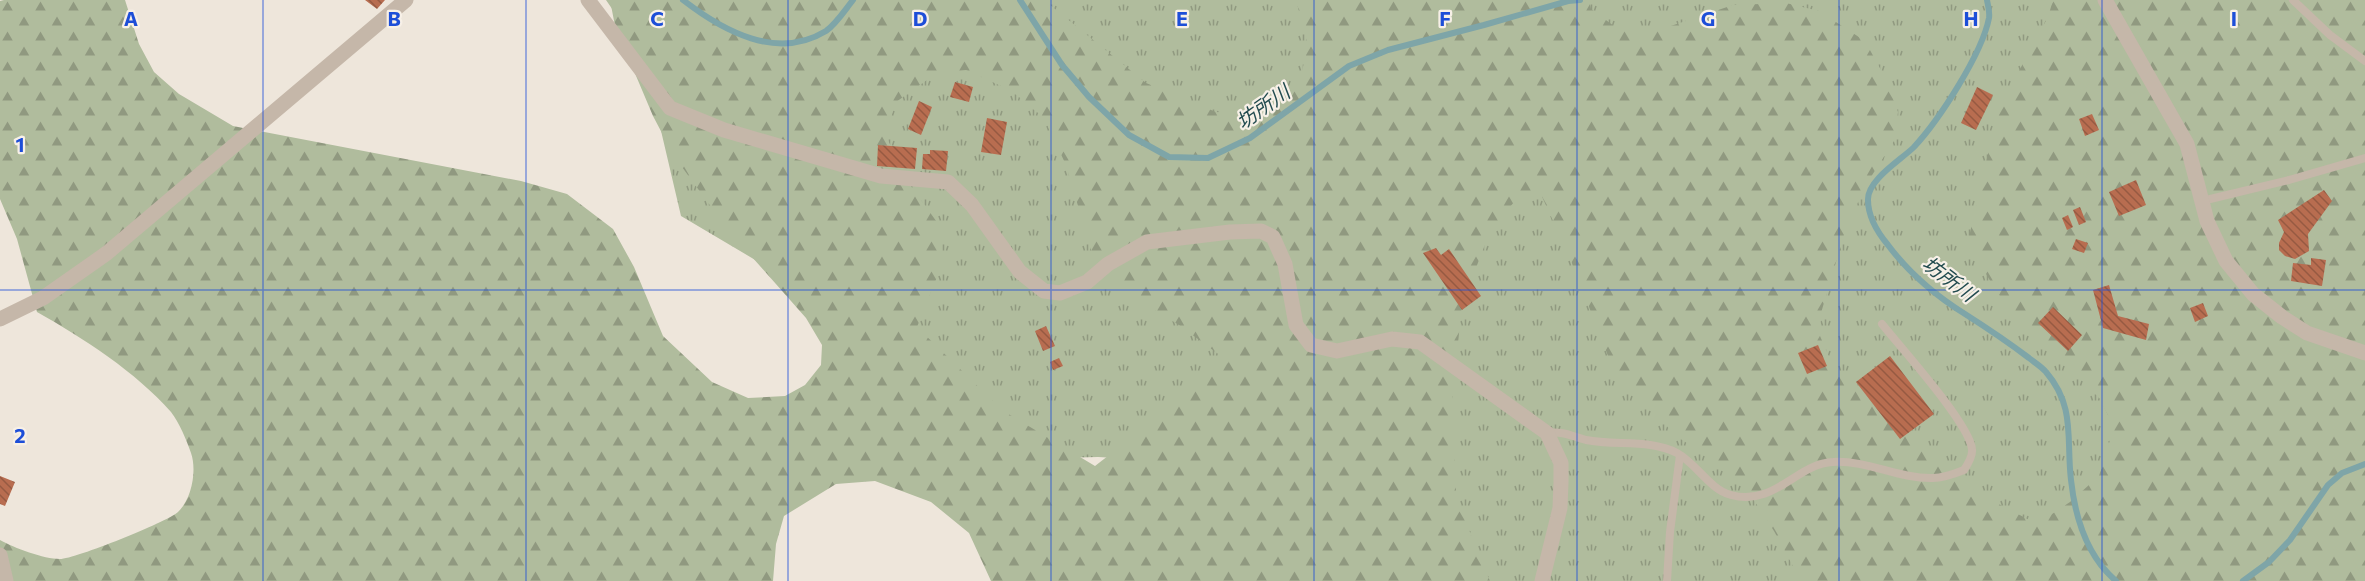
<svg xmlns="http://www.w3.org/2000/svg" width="2365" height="581" font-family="Commissioner,'Noto Sans JP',sans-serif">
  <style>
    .grass { fill: url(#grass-tufts) }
    .forest { fill: url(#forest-firs); fill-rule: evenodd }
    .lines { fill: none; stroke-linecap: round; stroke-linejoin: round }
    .stream { stroke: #7ea5a8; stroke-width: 6 }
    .building { fill: url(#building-back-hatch) }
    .service { stroke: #c5b7a9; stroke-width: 8 }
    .minor { stroke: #c5b7a9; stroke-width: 15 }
    .tertiary { stroke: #c5b7a9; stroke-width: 15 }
    .grid { fill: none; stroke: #1d4ed8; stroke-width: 1.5; stroke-opacity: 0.55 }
    .labels { text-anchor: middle; stroke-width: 4.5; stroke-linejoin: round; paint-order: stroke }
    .water-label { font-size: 20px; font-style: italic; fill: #224b4f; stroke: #f7f0e7 }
    .grid-label { font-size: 20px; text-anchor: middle; font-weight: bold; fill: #1d4ed8; stroke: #f7f0e7; stroke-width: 4.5; stroke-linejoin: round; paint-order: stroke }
  </style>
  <defs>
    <pattern id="grass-tufts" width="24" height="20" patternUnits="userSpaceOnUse" patternTransform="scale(1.5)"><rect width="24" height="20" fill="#b0bc9d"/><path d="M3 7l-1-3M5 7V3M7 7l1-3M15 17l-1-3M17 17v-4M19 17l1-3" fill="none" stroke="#909980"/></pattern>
    <pattern id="forest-firs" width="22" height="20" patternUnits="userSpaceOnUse" patternTransform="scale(1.5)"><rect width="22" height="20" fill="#b0bc9d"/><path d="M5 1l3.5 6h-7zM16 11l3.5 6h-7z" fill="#909980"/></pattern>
    <pattern id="building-back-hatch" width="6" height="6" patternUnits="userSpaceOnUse" patternTransform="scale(1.5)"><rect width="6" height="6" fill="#b86d50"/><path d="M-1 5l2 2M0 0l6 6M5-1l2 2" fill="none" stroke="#965a42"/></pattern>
  </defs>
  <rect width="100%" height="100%" fill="#eee6db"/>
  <path class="grass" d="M606,0H2086L2365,581H1464L1168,461L1098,457L1059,458L806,290L681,216L643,54Z"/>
  <path class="forest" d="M4,0H125L139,44L154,72L179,94L233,126L521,181L567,194L613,229L634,267L663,336L712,382L748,398L785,396L805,385L821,365L822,345L806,318L728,230L674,156L653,116L615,26L610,0H1044L1146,83L1216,112L1244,114L1272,104L1287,93L1302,71L1308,46L1296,0H1589L1591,9L1618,29L1653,32L1733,5L1786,3L1819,11L1865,41L1887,81L1898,112L1894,141L1867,183L1846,228L1821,313L1820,336L1833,366L1857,392L1908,438L1993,501L2037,524L2070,502L2099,476L2114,427L2100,399L2061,355L1998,294L1979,262L1969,237L1998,110L2048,17L2053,0H2365V581H1801L1774,531L1742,482L1674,434L1612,366L1570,258L1539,190L1515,201L1491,229L1462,304L1452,402L1456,491L1475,547L1490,581H991L969,533L931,502L875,481L836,484L784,516L776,544L773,581H0V540C14,548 44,559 60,559C75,559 167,522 178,512C192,499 197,470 191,453C187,441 179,422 171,412C136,372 83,338 37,312L17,239L0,199V1ZM966,70L1012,91L1044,118L1066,165L1091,250L1112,284L1179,325L1229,362L1095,466L1002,410L917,327L943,262L939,225L908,182L885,134L896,102L934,75Z"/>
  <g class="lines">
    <path class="stream" d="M683,0C723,31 777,61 826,31C836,24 845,10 853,0
      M1020,0L1062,65L1089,97L1129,135L1169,157L1208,158L1250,138L1349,66L1388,50L1484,25L1568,1L1580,0
      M1987,0C1988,6 1990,12 1989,18C1982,54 1939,120 1914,147C1901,160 1867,180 1868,200C1868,217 1878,233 1888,245C1909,273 1936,296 1965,314C1987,328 2008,342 2029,358C2034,362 2042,367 2046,372C2076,407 2066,439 2071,480C2075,517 2087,556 2116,581
      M2243,581L2269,562L2290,540L2328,485L2342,473L2365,464"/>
  </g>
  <path class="building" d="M365,0H385L377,9Z
    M955,82L973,87L969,102L950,97Z
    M1977,87L1993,95L1976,130L1961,123Z
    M919,101L932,107L921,135L908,129Z
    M2092,114L2099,130L2085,136L2079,119Z
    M987,118L1007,122L1001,155L981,152Z
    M878,145L917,148L915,169L877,166Z
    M930,150L948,151L946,171L922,169L923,154H930Z
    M2136,180L2146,205L2119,216L2109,192Z
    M2324,190L2332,201L2308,234L2309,251L2295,259L2285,256L2279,250V243L2284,232L2278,220Z
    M2080,207L2086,222L2079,225L2073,210Z
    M2068,215L2073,227L2067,230L2062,218Z
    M2076,239L2088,243L2084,253L2072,249Z
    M1436,248L1441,255L1449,249L1481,296L1462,310L1423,253Z
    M2311,258L2326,260L2322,286L2291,281L2293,263L2311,265Z
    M2109,285L2118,316L2149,324L2146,340L2103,328L2093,290Z
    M2203,303L2208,316L2195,322L2190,308Z
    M2053,307L2082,335L2068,351L2038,323Z
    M1046,326L1055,346L1043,351L1035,331Z
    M1818,345L1827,366L1807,374L1798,353Z
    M1890,356L1934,414L1900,439L1856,382Z
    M1059,358L1063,366L1053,370L1050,362Z
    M0,476L15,482L5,506L0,504Z"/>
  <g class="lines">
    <path class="service" d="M2293,0L2330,35L2365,61
      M2202,201L2289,180L2365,158
      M1547,433C1564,431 1571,436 1586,440C1616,446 1650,439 1677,453C1697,464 1709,489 1731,495C1775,507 1797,463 1833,462C1867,460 1899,479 1933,478C1943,478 1954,474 1964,470C1968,464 1973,456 1972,449C1969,423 1901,348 1882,324
      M1667,581L1670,532L1680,455"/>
    <path class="minor" d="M588,0L670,108L724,130L881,176L948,182L972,205L1020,272L1044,291L1060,293L1087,282L1108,264L1147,242L1230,232L1261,231L1273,237L1285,264L1296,325L1311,345L1337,351L1392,339L1420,342L1547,433L1561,463V482L1560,508L1542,581
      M0,555L6,581"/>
    <path class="tertiary" d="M2105,0L2187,144L2207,221L2226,261L2253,294L2282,317L2307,333L2365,353
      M0,319L43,298L107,253L406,0"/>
  </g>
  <path class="grid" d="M263,0V581M526,0V581M788,0V581M1051,0V581M1314,0V581M1577,0V581M1839,0V581M2102,0V581M0,290H2365"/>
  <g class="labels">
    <g class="water-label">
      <text transform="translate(1263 107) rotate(-35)" y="7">坊所川</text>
      <text transform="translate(1949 279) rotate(37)" y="7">坊所川</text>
    </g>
  </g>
  <g class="grid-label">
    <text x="131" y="26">A</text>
    <text x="394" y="26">B</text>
    <text x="657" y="26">C</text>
    <text x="920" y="26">D</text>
    <text x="1182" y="26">E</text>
    <text x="1445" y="26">F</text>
    <text x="1708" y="26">G</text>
    <text x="1971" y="26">H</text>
    <text x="2234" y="26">I</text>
    <text x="20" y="152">1</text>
    <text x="20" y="443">2</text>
  </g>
</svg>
